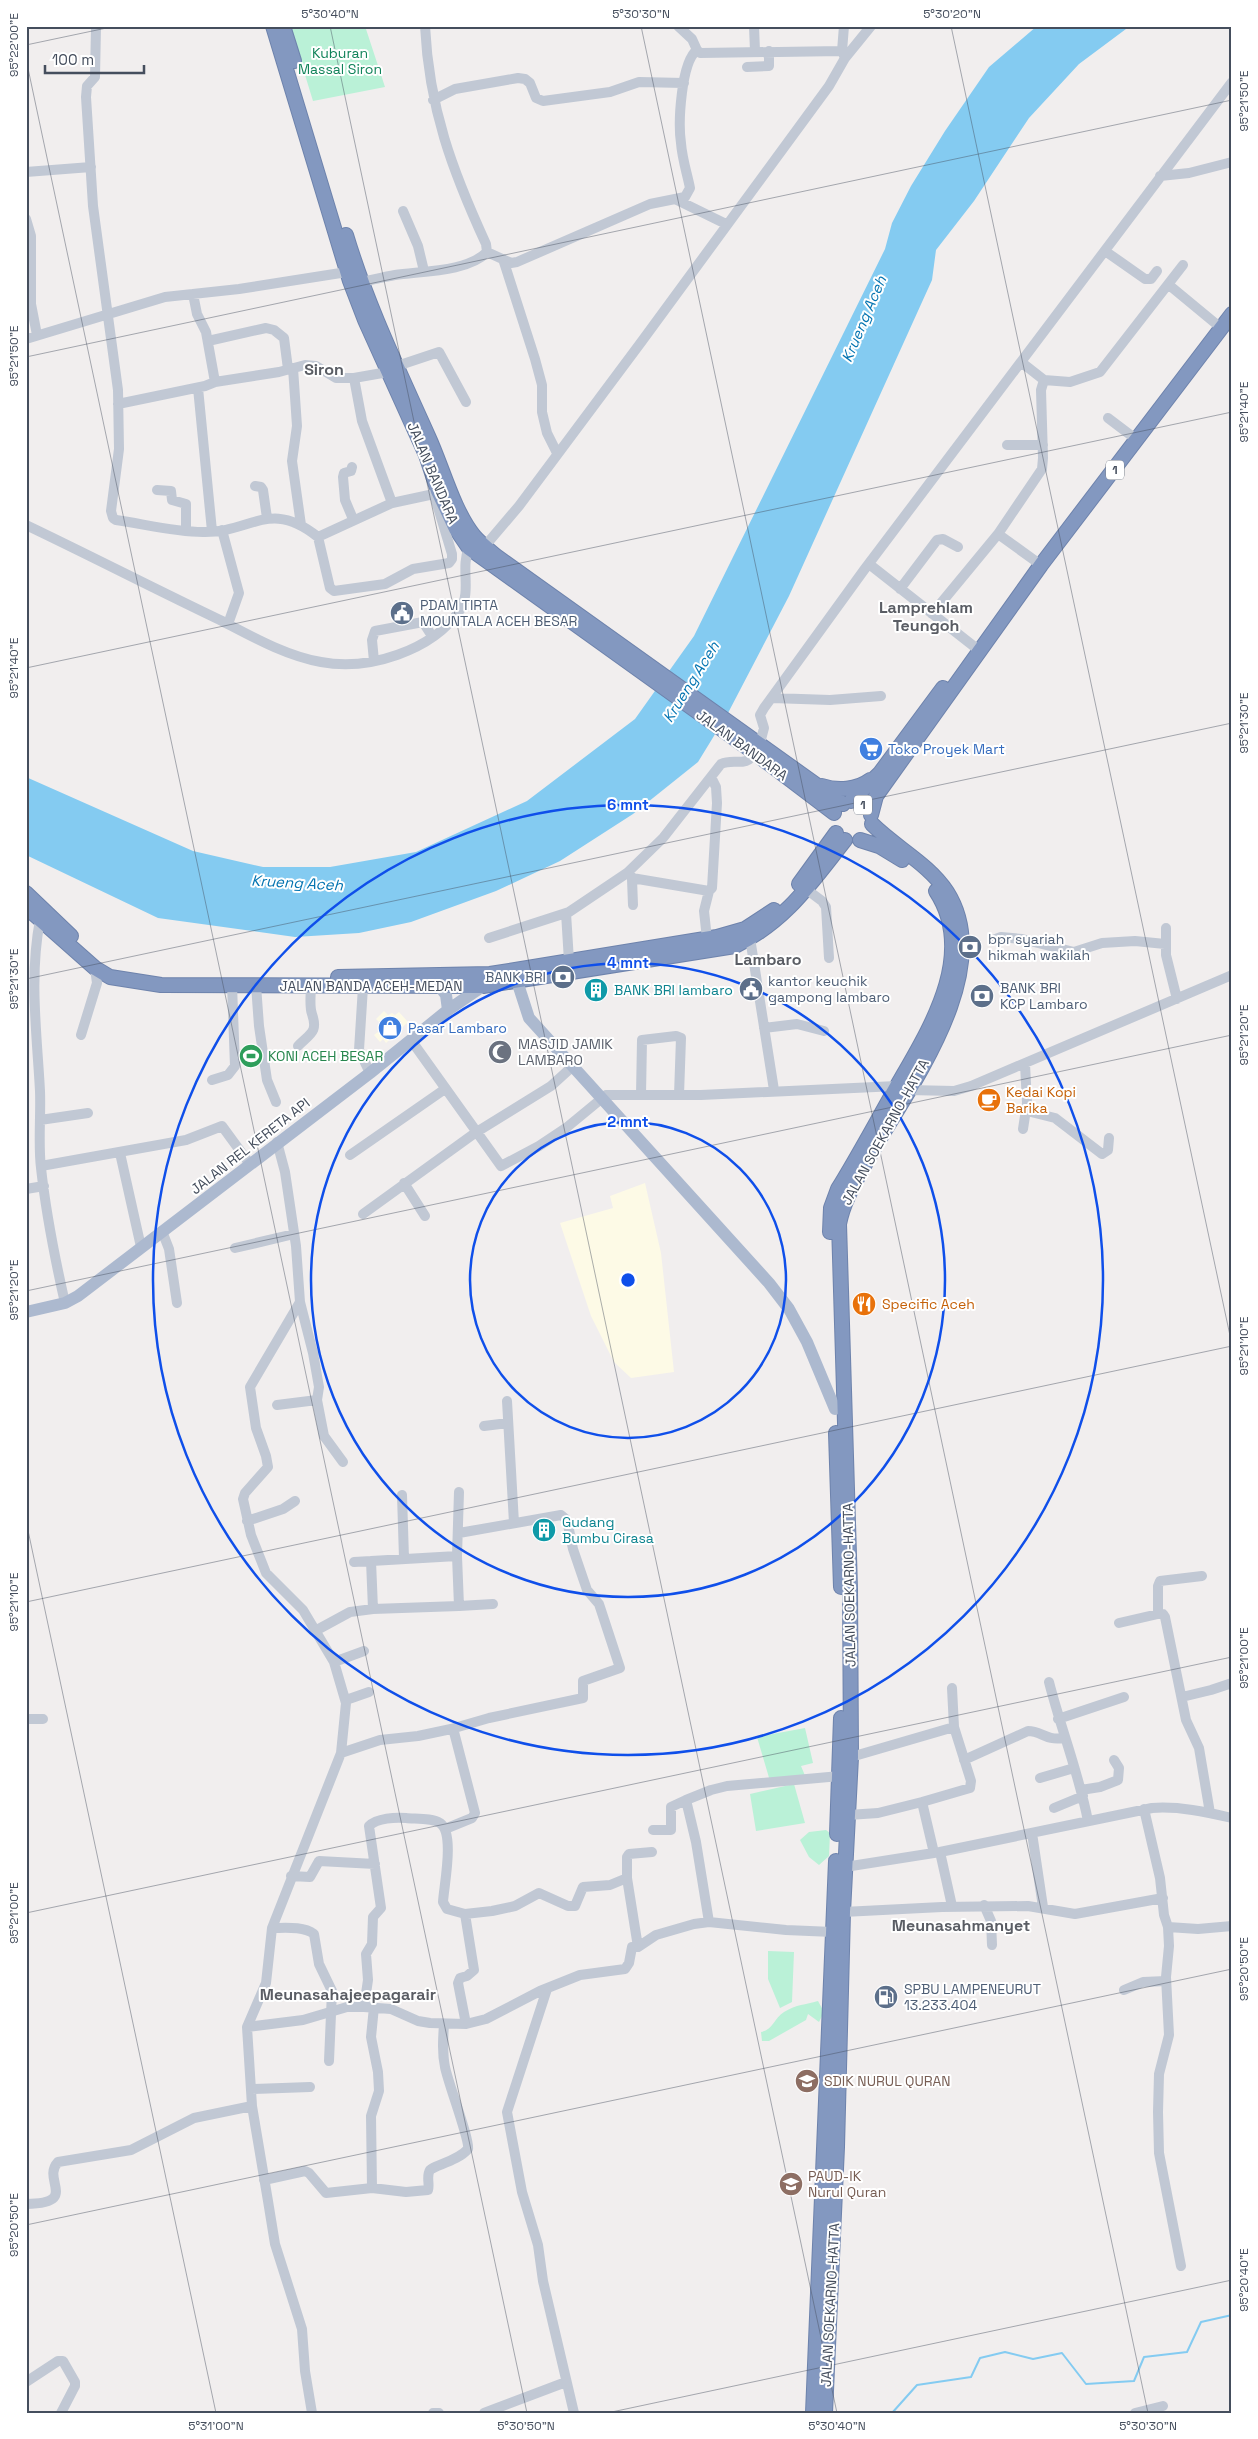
<svg xmlns="http://www.w3.org/2000/svg" width="1258" height="2439" font-family="'Space Grotesk',sans-serif">
  <style>
    .commercial { fill: #fdfae6 }
    .green { fill: #baf1d7 }
    .water { fill: #84cbf1 }
    .lines { fill: none; stroke-linecap: round; stroke-linejoin: round }
    .stream { stroke: #84cbf1; stroke-width: 2 }
    .highway-casing { stroke: #6e83ac; stroke-width: 16 }
    .minor { stroke: #c1c8d4; stroke-width: 10 }
    .major { stroke: #acb9cf; stroke-width: 12 }
    .highway { stroke: #8398c0; stroke-width: 14 }
    .ticks { fill: none; stroke: #454e5d; stroke-width: 1; stroke-opacity: 0.45 }
    .ring { fill: none; stroke: #0f4fea; stroke-width: 2.5 }
    .labels { text-anchor: middle; stroke-width: 4; stroke-linejoin: round; paint-order: stroke }
    .shield { fill: #fff; stroke: #7d838e; stroke-width: 1 }
    .shield-label { font-size: 12px; font-weight: bold; fill: #454e5d }
    .park-label { font-size: 14px; fill: #11835a; stroke: #fff }
    .street-label { font-size: 14px; fill: #454e5d; stroke: #fff }
    .service-label { font-size: 14px; fill: #4e5e75; stroke: #fff; text-anchor: start }
    .shop-label { font-size: 14px; fill: #366cbe; stroke: #fff; text-anchor: start }
    .culture-label { font-size: 14px; fill: #0d838f; stroke: #fff; text-anchor: start }
    .worship-label { font-size: 14px; fill: #5b616d; stroke: #fff; text-anchor: start }
    .leisure-label { font-size: 14px; fill: #27864d; stroke: #fff; text-anchor: start }
    .food-label { font-size: 14px; fill: #c56008; stroke: #fff; text-anchor: start }
    .education-label { font-size: 14px; fill: #785e54; stroke: #fff; text-anchor: start }
    .water-label { font-size: 15px; font-style: italic; fill: #0474b1; stroke: #fff }
    .quarter-label { font-size: 16px; font-weight: bold; fill: #5a5d64; stroke: #fff }
    .centre { fill: #0f4fea; stroke: #fff; stroke-width: 2.5 }
    .ring-label { font-size: 15px; text-anchor: middle; font-weight: bold; fill: #0f4fea; stroke: #fff; stroke-width: 4; stroke-linejoin: round; paint-order: stroke }
    .neatline { fill: none; stroke: #454e5d; stroke-width: 2 }
    .ticks-label { font-size: 12px; text-anchor: middle; fill: #454e5d }
  </style>
  <rect width="100%" height="100%" fill="#f1eeee"/>
  <path class="commercial" d="M384,1011L388,1015L392,1013L395,1015L399,1012L408,1022L386,1043L383,1039L380,1042L374,1035L379,1031L380,1023L376,1019Z
    M645,1183L661,1253L674,1372L631,1378L614,1362L591,1316L560,1223L613,1208L610,1196Z"/>
  <path class="green" d="M290,26H365L385,87L313,101Z
    M805,1728L813,1763L801,1766L806,1778L770,1781L757,1737Z
    M794,1784L805,1823L756,1831L750,1794Z
    M826,1830L830,1833L829,1856L819,1865L809,1857L800,1840L809,1832Z
    M768,1951L794,1952L792,2002L780,2008L768,1979Z
    M818,2001L824,2012L819,2022L808,2014L806,2020L769,2041H762L761,2032C773,2030 774,2018 784,2012C797,2004 805,2005 818,2001Z"/>
  <path class="water" d="M1037,26H1130L1079,64L1029,118L974,201L936,250L932,280L789,596L728,713L698,762L633,814L560,861L496,891L411,922L359,933L295,937L158,918L26,855V777L193,851L263,867H330L416,852L527,801L635,719L694,636L885,249L892,223L911,186L945,131L989,67Z"/>
  <g class="lines">
    <path class="stream" d="M892,2413L917,2385L971,2377L980,2358L1005,2352L1033,2359L1062,2353L1086,2384L1134,2381L1144,2357L1187,2352L1201,2322L1232,2315"/>
    <g class="highway-casing">
      <path id="highway" d="M273,26L350,281L365,320L426,455L438,491L456,529L469,548L755,753L834,813
        M283,26L294,61
        M346,235C367,305 398,369 428,436C442,466 453,510 474,536C480,543 489,550 496,556L843,804
        M822,786C837,791 857,790 870,780
        M851,801L880,773L943,688
        M871,815L876,796L1041,565L1232,314
        M860,840L879,846L902,860
        M799,884L836,833
        M26,893L71,936
        M26,907L95,968L110,977L161,985L483,986L735,946C786,921 811,883 845,840
        M338,977L490,974L717,937L745,929L774,910
        M830,1232L831,1208L838,1189C859,1155 877,1121 897,1086C929,1030 978,955 936,891
        M836,1433L841,1587
        M837,1834L841,1718
        M813,2413L836,1861
        M825,2413L837,2147L843,1912L851,1757L850,1589L839,1224C844,1198 858,1178 870,1155C909,1087 997,971 947,892C929,864 896,848 872,824"/>
    </g>
    <path class="minor" d="M96,26L95,77L87,86L86,97L93,206L118,390L119,449L111,511L113,518L116,520C144,524 174,532 203,532C251,533 270,498 318,537L392,503
      M425,26C429,108 452,170 486,244L487,252
      M678,26L692,39L697,50L700,53L842,51
      M754,26L755,51
      M845,58L871,26
      M747,67L769,66V51
      M433,100L455,89L518,78L525,79L530,83L536,98L543,101L610,92L639,82L684,83
      M26,172L91,167
      M1160,176L1189,173L1232,162
      M675,199L685,197L690,188C687,173 682,158 681,143C678,123 681,62 697,50
      M403,211L418,246L424,271
      M26,219L31,236V304L37,335
      M1105,251L1145,279H1151L1157,271
      M487,252L511,263L517,262L650,204L675,199L726,224
      M503,259L535,359L542,385V412L547,433L557,453
      M361,282C372,280 383,277 395,275C421,271 468,272 487,252
      M1169,285L1221,328
      M193,294L197,314L206,332L215,382
      M26,339L165,297L239,289L347,272
      M208,341L266,328L274,330L284,338L288,369
      M1021,362L1044,380L1041,390L1043,458L1042,469L998,534L1041,565
      M397,366L439,352L466,402
      M293,368L297,426L292,461L301,525
      M354,378L388,372
      M1044,380L1070,382L1100,372L1183,265
      M198,388L212,531
      M118,404L205,386L215,382L279,372L305,365L316,366L336,378H354L362,421L392,503L434,494L438,491
      M1108,418L1137,440
      M1007,445H1043
      M352,467L351,471L344,473L343,477L345,500L353,519
      M255,486L261,487L263,490L267,518
      M157,490L171,491L172,500L186,504V531
      M26,525C91,556 155,589 220,620C251,636 286,656 321,662C368,671 432,651 460,610C472,591 460,568 469,548
      M222,530L239,593L228,624
      M318,537L330,588L334,591L385,584L413,569L449,563L452,559V554L434,494
      M485,546L519,506L642,341L829,86L845,58L842,51L844,26
      M869,564L976,648
      M900,589L937,540L943,539L958,547
      M932,614L998,534
      M374,661L372,640L375,631L423,622L432,636
      M772,698L830,700L881,696
      M760,743L764,728L760,715L764,708L864,570L1232,82
      M630,873L632,879L633,905
      M632,878L709,891L712,888L717,803L716,787L711,777
      M806,889L822,901L826,907L829,958
      M566,913L569,961
      M40,920C29,977 37,1035 40,1091C41,1117 38,1143 41,1168C46,1213 55,1259 65,1303
      M1166,928V955L1177,999
      M489,938L569,912L627,873L663,838L721,764C734,758 746,768 755,753
      M750,938L774,1090
      M707,939L704,911L709,891
      M993,940L1001,937L1022,939L1074,952L1102,943L1135,941L1165,944
      M256,985L259,1026L267,1080L276,1102
      M363,987L359,1050L370,1073
      M764,1028L797,1024L824,1031
      M81,1035L97,983L95,968
      M411,1040L501,1166L539,1146L566,1128L606,1095H701L897,1086
      M298,1046C311,1033 318,1032 312,1014C309,1006 311,994 311,985
      M212,1080L228,1075L235,1066L232,985
      M908,1090L954,1091L971,1086L1232,975
      M641,1095L642,1040L676,1036L681,1038L679,1095
      M1027,1111L1055,1118L1102,1154L1108,1150L1109,1138
      M40,1120L88,1113
      M1023,1129L1027,1103L1025,1064
      M277,1142L285,1172L296,1246L300,1302L250,1387L256,1428L266,1456L268,1467L245,1493L243,1499L251,1535L266,1573L303,1610L334,1662L346,1703L341,1753L272,1928L266,1983L247,2027L252,2106L268,2201L275,2244L302,2329L305,2371L312,2413
      M120,1153L141,1247
      M350,1155L445,1089
      M41,1166L186,1140L222,1126L249,1163
      M404,1183L425,1216
      M26,1189L44,1186
      M363,1214L475,1133L551,1086L573,1066
      M162,1231L169,1249L177,1303
      M235,1248L294,1234
      M300,1302L313,1353L319,1387L317,1400L324,1436L343,1462
      M507,1401L514,1523
      M277,1405L317,1400
      M484,1426L508,1423
      M402,1495L404,1558
      M247,1521L283,1509L295,1501
      M371,1561L373,1609
      M354,1562L457,1556
      M459,1606L493,1604
      M1158,1614V1586L1160,1581L1202,1576
      M1119,1623L1158,1614H1163L1165,1617L1186,1720L1199,1748L1210,1813
      M315,1631L350,1612L373,1609L459,1606L457,1556L459,1492
      M334,1662L364,1651
      M1049,1682C1061,1729 1079,1774 1088,1821
      M1182,1697L1211,1690L1232,1683
      M346,1700L369,1692
      M26,1719H43
      M1058,1719L1124,1697
      M451,1729L489,1718L583,1698V1681L620,1668L599,1604L587,1590L573,1549L567,1520L561,1515L459,1533
      M341,1753L380,1740L418,1736L451,1729L454,1732L475,1813L472,1818L445,1829
      M851,1757L954,1727
      M964,1760L1028,1731C1042,1731 1045,1741 1064,1738
      M1040,1778L1074,1768
      M1081,1790L1100,1787L1118,1780L1119,1768L1114,1760
      M922,1802L970,1788L971,1781L954,1727L952,1688
      M1054,1808L1083,1796
      M1144,1809L1160,1878L1164,1915L1168,1927L1169,1946L1166,1977L1169,2035L1159,2074L1158,2112L1159,2153L1181,2266
      M848,1815L878,1813L922,1802L934,1853
      M653,1830H671V1807L686,1800
      M1032,1833L1043,1907
      M940,1852L952,1906
      M845,1867L940,1852L1152,1808C1179,1806 1206,1812 1232,1818
      M291,1876L310,1877L319,1861L375,1864
      M627,1878L638,1947
      M984,1905L991,1921L992,1945
      M843,1912L942,1907L1028,1906L1075,1914L1163,1898
      M465,1914L492,1911L515,1906L539,1893L568,1906H575L583,1887L610,1885L627,1878V1857L629,1854L652,1852
      M709,1922L696,1842L686,1800L711,1790L727,1786L840,1776
      M1168,1927L1198,1929L1232,1926
      M272,1928C285,1928 303,1926 314,1934L319,1964L332,1991L329,2061
      M547,1989L507,2112L522,2192L538,2245L543,2281L574,2413
      M1124,1990L1143,1982L1166,1981
      M364,2007L368,1980L366,1954L372,1944L373,1917L381,1908L369,1826C377,1818 396,1817 406,1818C415,1819 433,1818 440,1823C455,1833 444,1885 443,1902L447,1909L465,1914L474,1970L467,1976L460,1978L458,1983L466,2024
      M247,2027L303,2020L347,2007H364L391,2009L418,2021L430,2023L466,2024L486,2019L540,1991L580,1975L625,1969L629,1963L632,1947H638L656,1935L694,1924L709,1922L786,1930L833,1932
      M252,2089L310,2087
      M264,2180L305,2171L309,2173L326,2193L372,2188L371,2116L379,2091L378,2072L371,2037L374,2007
      M372,2188L406,2192L428,2190C430,2184 426,2176 430,2170C435,2165 458,2161 468,2149C470,2140 448,2083 445,2067C442,2053 443,2039 444,2024
      M26,2204C80,2203 41,2180 58,2162L131,2150L194,2118L252,2106
      M26,2382L58,2361H63L75,2382V2386L61,2413
      M433,2413H439
      M484,2413L566,2382
      M1135,2413L1163,2406"/>
    <path class="major" d="M517,981L529,1018L769,1283L789,1309L807,1342L835,1409
      M440,987L446,995L448,1010
      M26,1312L65,1303L78,1296L370,1073L448,1010L483,986"/>
    <use href="#highway" class="highway"/>
  </g>
  <path class="ticks" d="M330,26L837,2413M641,26L1148,2413M951,26L1232,1345M26,45L116,26M26,59L527,2413M26,357L1232,100M26,668L1232,412M26,979L1232,723M26,1291L1232,1035M26,1521L216,2413M26,1602L1232,1346M26,1913L1232,1657M26,2225L1232,1969M607,2413L1232,2280"/>
  <g class="ring">
    <circle cx="628" cy="1280" r="158"/>
    <circle cx="628" cy="1280" r="317"/>
    <circle cx="628" cy="1280" r="475"/>
  </g>
  <defs>
    <g id="civic-disc" transform="scale(1.25)"><circle r="9.5" fill="#5c6f8a" stroke="#fff"/><path d="M-.6-6.5H3V-4.5H.6V-3L4-1V1h2V6H-6V1h2V-1L-.6-3ZM-1.2 2.5V6h2.4V2.5Z" fill="#fff"/></g>
    <g id="supermarket-disc" transform="scale(1.25)"><circle r="9.5" fill="#3f7fe0" stroke="#fff"/><path d="M-6-5.5h2.5l.6 2H6L4.5 2H-2.5L-4.4-4H-6ZM-1.5 3.2a1.3 1.3 0 1 0 .1 0ZM3 3.2a1.3 1.3 0 1 0 .1 0Z" fill="#fff"/></g>
    <g id="bank-disc" transform="scale(1.25)"><circle r="9.5" fill="#5c6f8a" stroke="#fff"/><path d="M-6-4H6V4H-6ZM0-2.3a2.3 2.3 0 1 0 0 4.6a2.3 2.3 0 1 0 0-4.6Z" fill="#fff"/></g>
    <g id="building-disc" transform="scale(1.25)"><circle r="9.5" fill="#0f9aa8" stroke="#fff"/><path d="M-4-6H4V6H1V3H-1V6H-4ZM-2.5-4.3h1.7v1.8h-1.7ZM.8-4.3h1.7v1.8H.8ZM-2.5-1h1.7V.8h-1.7ZM.8-1h1.7V.8H.8Z" fill="#fff"/></g>
    <g id="shop-disc" transform="scale(1.25)"><circle r="9.5" fill="#3f7fe0" stroke="#fff"/><path d="M-5-2.5h2.3a2.7 3.5 0 0 1 5.4 0H5L5.5 6h-11ZM-1.5-2.5h3a1.5 2.3 0 0 0-3 0Z" fill="#fff"/></g>
    <g id="mosque-disc" transform="scale(1.25)"><circle r="9.5" fill="#6b7280" stroke="#fff"/><path d="M3.5-4.9A6 6 0 1 0 3.5 4.9A5 5 0 1 1 3.5-4.9Z" fill="#fff"/></g>
    <g id="stadium-disc" transform="scale(1.25)"><circle r="9.5" fill="#2e9e5b" stroke="#fff"/><path d="M0-5a6.5 5 0 1 0 0 10a6.5 5 0 1 0 0-10ZM-3.5-1.8h7v3.6h-7Z" fill="#fff"/></g>
    <g id="cafe-disc" transform="scale(1.25)"><circle r="9.5" fill="#e8710a" stroke="#fff"/><path d="M-5.5-4.5H6V0H3Q3 3.5 0 3.5H-2.5Q-5.5 3.5-5.5 0ZM3-3.2v2h1.7v-2ZM-6 4.5H4V6H-6Z" fill="#fff"/></g>
    <g id="restaurant-disc" transform="scale(1.25)"><circle r="9.5" fill="#e8710a" stroke="#fff"/><path d="M-5-6h1v4h1v-4h1v4h1v-4h1v5L-1.5 .5V6h-2V.5L-5-1ZM5-6V6H3V1.5H1.5Q1.5-4 5-6Z" fill="#fff"/></g>
    <g id="fuel-disc" transform="scale(1.25)"><circle r="9.5" fill="#5c6f8a" stroke="#fff"/><path d="M-5.5-6h7V0h2V4h1.3V-2.5L3-4.5l.8-.8L6-3V5H2.5V1h-1V6h-7ZM-4.2-4.7v3.2H.2V-4.7Z" fill="#fff"/></g>
    <g id="school-disc" transform="scale(1.25)"><circle r="9.5" fill="#8d6e63" stroke="#fff"/><path d="M0-5L7-2L0 1L-7-2ZM-4 1L0 2.5L4 1V4Q0 6-4 4Z" fill="#fff"/></g>
  </defs>
  <g fill-rule="evenodd">
    <use href="#civic-disc" x="402" y="613"/>
    <use href="#supermarket-disc" x="871" y="749"/>
    <use href="#bank-disc" x="970" y="947"/>
    <use href="#bank-disc" x="563" y="977"/>
    <use href="#civic-disc" x="751" y="989"/>
    <use href="#building-disc" x="596" y="990"/>
    <use href="#bank-disc" x="982" y="996"/>
    <use href="#shop-disc" x="390" y="1028"/>
    <use href="#mosque-disc" x="500" y="1052"/>
    <use href="#stadium-disc" x="251" y="1056"/>
    <use href="#cafe-disc" x="989" y="1100"/>
    <use href="#restaurant-disc" x="864" y="1304"/>
    <use href="#building-disc" x="544" y="1530"/>
    <use href="#fuel-disc" x="886" y="1997"/>
    <use href="#school-disc" x="807" y="2081"/>
    <use href="#school-disc" x="791" y="2184"/>
  </g>
  <g class="labels">
    <g class="shield">
      <rect x="1106" y="460.5" width="18" height="19" rx="4"/>
      <rect x="854" y="795.5" width="18" height="19" rx="4"/>
    </g>
    <g class="shield-label">
      <text x="1115" y="474">1</text>
      <text x="863" y="809">1</text>
    </g>
    <g class="park-label">
      <text x="340" y="58">Kuburan<tspan x="340" dy="16">Massal Siron</tspan></text>
    </g>
    <g class="street-label">
      <text transform="translate(433 473) rotate(67)" y="5">JALAN BANDARA</text>
      <text transform="translate(742 745) rotate(36)" y="5">JALAN BANDARA</text>
      <text x="371" y="991">JALAN BANDA ACEH-MEDAN</text>
      <text transform="translate(885 1132) rotate(-61)" y="5">JALAN SOEKARNO-HATTA</text>
      <text transform="translate(250 1146) rotate(-38)" y="5">JALAN REL KERETA API</text>
      <text transform="translate(849 1585) rotate(-91)" y="5">JALAN SOEKARNO-HATTA</text>
      <text transform="translate(830 2305) rotate(-87)" y="5">JALAN SOEKARNO-HATTA</text>
    </g>
    <g class="service-label">
      <text x="420" y="610">PDAM TIRTA<tspan x="420" dy="16">MOUNTALA ACEH BESAR</tspan></text>
      <text x="988" y="944">bpr syariah<tspan x="988" dy="16">hikmah wakilah</tspan></text>
      <text x="546" y="982" text-anchor="end">BANK BRI</text>
      <text x="768" y="986">kantor keuchik<tspan x="768" dy="16">gampong lambaro</tspan></text>
      <text x="1000" y="993">BANK BRI<tspan x="1000" dy="16">KCP Lambaro</tspan></text>
      <text x="904" y="1994">SPBU LAMPENEURUT<tspan x="904" dy="16">13.233.404</tspan></text>
    </g>
    <g class="shop-label">
      <text x="888" y="754">Toko Proyek Mart</text>
      <text x="408" y="1033">Pasar Lambaro</text>
    </g>
    <g class="culture-label">
      <text x="614" y="995">BANK BRI lambaro</text>
      <text x="562" y="1527">Gudang<tspan x="562" dy="16">Bumbu Cirasa</tspan></text>
    </g>
    <g class="worship-label">
      <text x="518" y="1049">MASJID JAMIK<tspan x="518" dy="16">LAMBARO</tspan></text>
    </g>
    <g class="leisure-label">
      <text x="268" y="1061">KONI ACEH BESAR</text>
    </g>
    <g class="food-label">
      <text x="1006" y="1097">Kedai Kopi<tspan x="1006" dy="16">Barika</tspan></text>
      <text x="882" y="1309">Specific Aceh</text>
    </g>
    <g class="education-label">
      <text x="824" y="2086">SDIK NURUL QURAN</text>
      <text x="808" y="2181">PAUD-IK<tspan x="808" dy="16">Nurul Quran</tspan></text>
    </g>
    <g class="water-label">
      <text transform="translate(864 319) rotate(-67)" y="5">Krueng Aceh</text>
      <text transform="translate(691 682) rotate(-58)" y="5">Krueng Aceh</text>
      <text transform="translate(297 883) rotate(3)" y="5">Krueng Aceh</text>
    </g>
    <g class="quarter-label">
      <text x="324" y="375">Siron</text>
      <text x="926" y="613">Lamprehlam<tspan x="926" dy="18">Teungoh</tspan></text>
      <text x="768" y="965">Lambaro</text>
      <text x="961" y="1931">Meunasahmanyet</text>
      <text x="348" y="2000">Meunasahajeepagarair</text>
    </g>
  </g>
  <circle cx="628" cy="1280" r="8" class="centre"/>
  <g class="ring-label">
    <text x="628" y="810">6 mnt</text>
    <text x="628" y="968">4 mnt</text>
    <text x="628" y="1127">2 mnt</text>
  </g>
  <rect width="1258" height="2439" fill="none" stroke="#ffffff" stroke-width="55"/>
  <path d="M45 65v8h99v-8" fill="none" stroke="#454e5d" stroke-width="2.5"/>
  <text x="52" y="65" font-size="15" fill="#454e5d" stroke="#ffffff" stroke-width="4" paint-order="stroke">100 m</text>
  <rect x="28" y="28" width="1202" height="2384" class="neatline"/>
  <g class="ticks-label">
    <text x="330" y="18">5°30'40"N</text>
    <text x="641" y="18">5°30'30"N</text>
    <text x="952" y="18">5°30'20"N</text>
    <text transform="translate(14 45) rotate(-90)" y="4">95°22'00"E</text>
    <text transform="translate(1244 101) rotate(-90)" y="4">95°21'50"E</text>
    <text transform="translate(14 356) rotate(-90)" y="4">95°21'50"E</text>
    <text transform="translate(1244 412) rotate(-90)" y="4">95°21'40"E</text>
    <text transform="translate(14 668) rotate(-90)" y="4">95°21'40"E</text>
    <text transform="translate(1244 723) rotate(-90)" y="4">95°21'30"E</text>
    <text transform="translate(14 979) rotate(-90)" y="4">95°21'30"E</text>
    <text transform="translate(1244 1035) rotate(-90)" y="4">95°21'20"E</text>
    <text transform="translate(14 1290) rotate(-90)" y="4">95°21'20"E</text>
    <text transform="translate(1244 1346) rotate(-90)" y="4">95°21'10"E</text>
    <text transform="translate(14 1602) rotate(-90)" y="4">95°21'10"E</text>
    <text transform="translate(1244 1658) rotate(-90)" y="4">95°21'00"E</text>
    <text transform="translate(14 1913) rotate(-90)" y="4">95°21'00"E</text>
    <text transform="translate(1244 1969) rotate(-90)" y="4">95°20'50"E</text>
    <text transform="translate(14 2225) rotate(-90)" y="4">95°20'50"E</text>
    <text transform="translate(1244 2280) rotate(-90)" y="4">95°20'40"E</text>
    <text x="216" y="2430">5°31'00"N</text>
    <text x="526" y="2430">5°30'50"N</text>
    <text x="837" y="2430">5°30'40"N</text>
    <text x="1148" y="2430">5°30'30"N</text>
  </g>
</svg>
